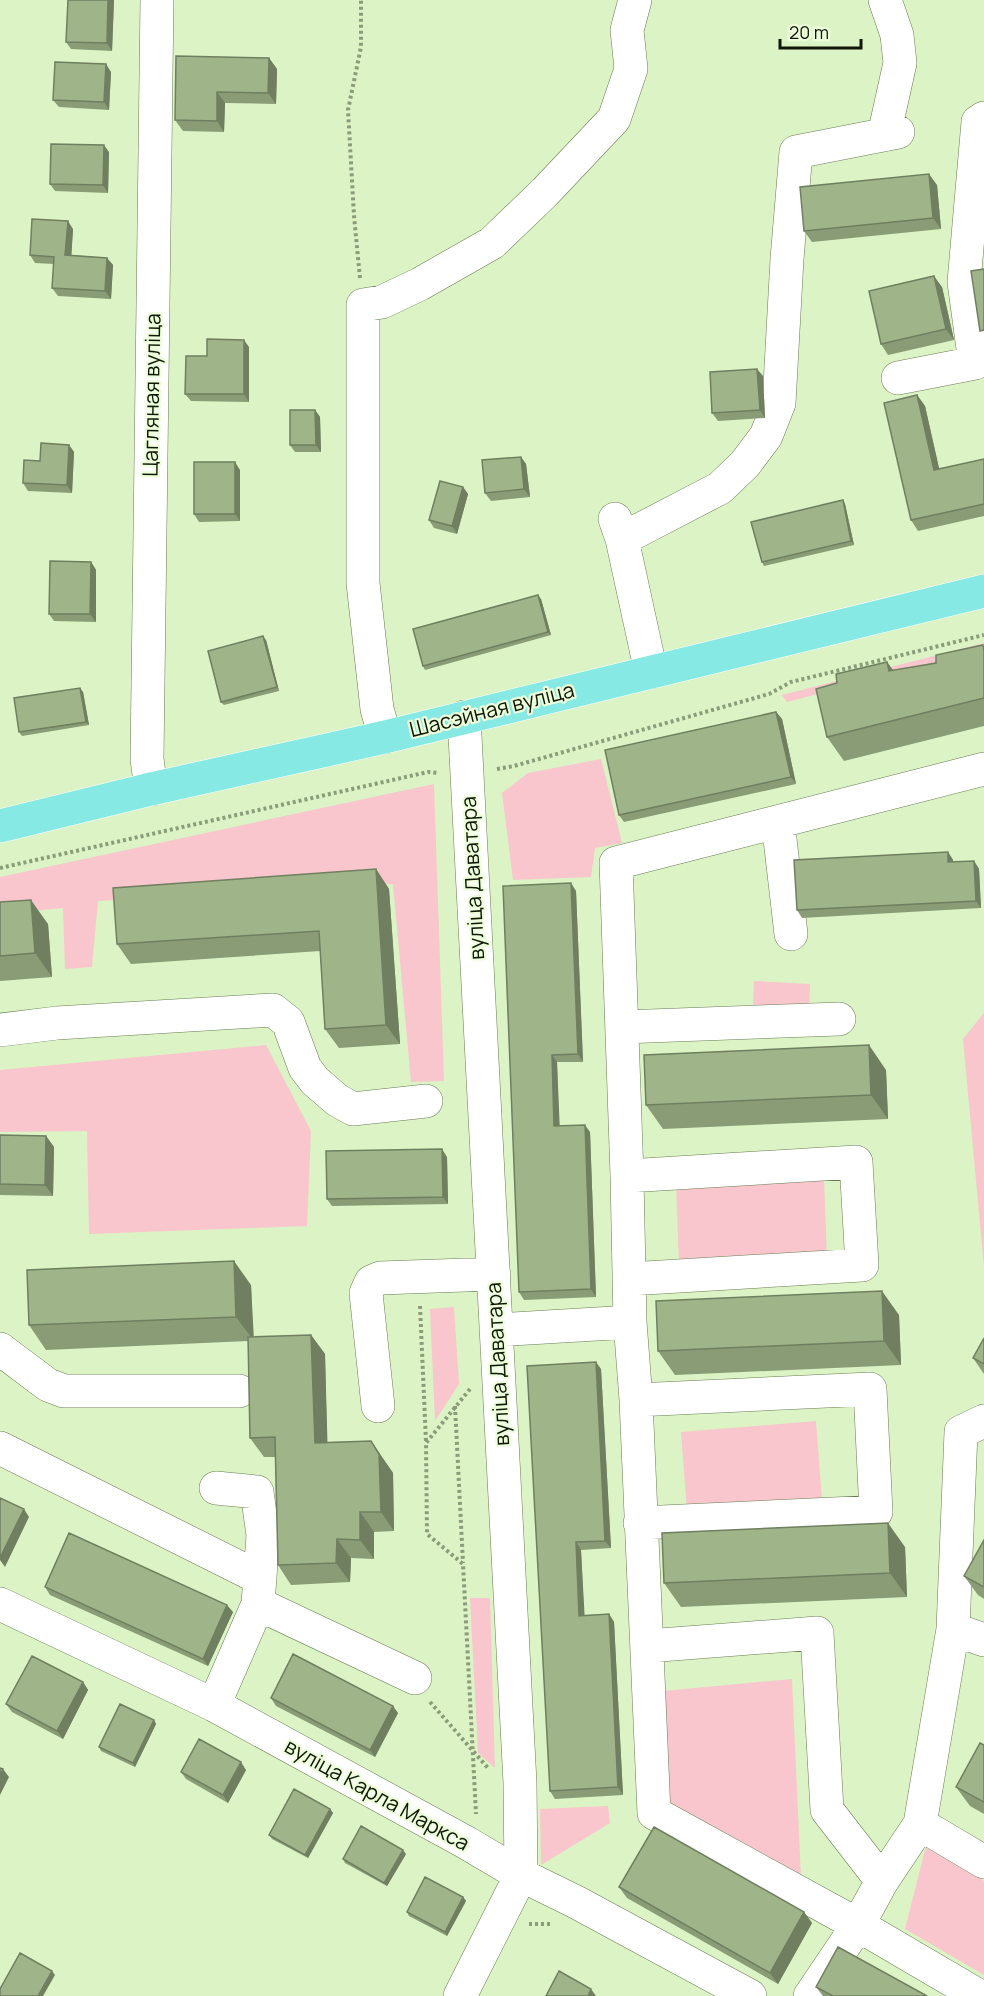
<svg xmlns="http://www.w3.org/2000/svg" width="984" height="1996" font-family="Manrope,sans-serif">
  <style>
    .green { fill: #f8c6cc }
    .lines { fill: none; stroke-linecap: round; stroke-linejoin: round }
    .minor-casing { stroke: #687c53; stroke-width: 34 }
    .major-casing { stroke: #fff; stroke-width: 34 }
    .path { stroke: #8b9c7a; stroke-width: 4; stroke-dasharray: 3 3; stroke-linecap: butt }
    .minor { stroke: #fff; stroke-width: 33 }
    .major { stroke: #86e9e4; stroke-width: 33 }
    .wall { fill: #899c76 }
    .shaded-wall { fill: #6f7f60 }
    .building { fill: #9fb589; stroke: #6f7f60; stroke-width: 1.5 }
    .labels { text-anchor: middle; stroke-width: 4.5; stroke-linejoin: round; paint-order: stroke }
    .street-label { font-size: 21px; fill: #101707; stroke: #ecffda }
  </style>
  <rect width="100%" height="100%" fill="#dcf3c5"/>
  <path class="green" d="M984,643V661L930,665L787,702L782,695Z
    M601,759L622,843L595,848L591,877L513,880L502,793L528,773Z
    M434,784L444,1081L411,1082L393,884L98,901L92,967L65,969L63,908L0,914V877Z
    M754,981L810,984L809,1015L753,1012Z
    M984,1013V1267L963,1039Z
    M266,1045L311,1131L307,1226L89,1234L87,1131L0,1132V1070Z
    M824,1178L827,1259L679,1265L676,1184Z
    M454,1307L459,1384L435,1421L430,1309Z
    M816,1421L822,1501L687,1511L681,1432Z
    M470,1598H490L495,1768L478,1753Z
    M792,1679L801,1879L668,1803L663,1691Z
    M608,1806L610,1823L541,1865L540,1809Z
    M926,1846L984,1881V1975L905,1929Z"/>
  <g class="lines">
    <g class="minor-casing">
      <path id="minor" d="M884,135L900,63L897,35L885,0
        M898,378L975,363L964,282L978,122L984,118
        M615,519L622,539L651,672
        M622,539L720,488L745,464L766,436L779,403L787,259L796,152L898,132
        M385,737L377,709L363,583V305L382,302L420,284L492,243L545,192L614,119L631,69L627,30L635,0
        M984,769L616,863L627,1176L630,1322L636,1400L654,1813L858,1925L882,1881L920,1824L953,1629L961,1432L984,1421
        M151,789L147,759L157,0
        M778,822L791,934
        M622,1027L839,1019
        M0,1030L57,1023L273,1010L288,1022L305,1068L315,1081L337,1100L353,1109L426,1101
        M627,1176L856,1162L862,1265L629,1279
        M496,1330L630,1322
        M0,1349L48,1385L64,1391H239
        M636,1400L870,1389L876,1512L640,1523
        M378,1406L366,1293L371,1282L380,1278L494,1274
        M0,1448L260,1578
        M0,1604L214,1705L467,1843L521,1875L576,1902L750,1996
        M258,1604L415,1678
        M953,1629L984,1640
        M647,1646L817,1633L827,1810L882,1881
        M214,1705L258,1604L263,1535L257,1492L216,1488
        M920,1824L984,1862
        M460,1996L521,1875L520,1783L464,717
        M810,1996L858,1925L979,1996"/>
    </g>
    <g class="major-casing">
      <path id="major" d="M0,826L151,789L385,737L984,591"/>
    </g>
    <path class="path" d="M360,278L354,216L348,110L361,47V0
      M497,769L514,766L769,694L791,682L984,635
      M0,868L428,772L439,773
      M420,1306L426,1442
      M470,1389L426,1443L427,1534L463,1564L476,1814
      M455,1406L463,1563
      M430,1702L488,1768
      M529,1924H551"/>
    <use href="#minor" class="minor"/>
    <use href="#major" class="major"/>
  </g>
  <path class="wall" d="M114,0L112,51L71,49L66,42Z
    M269,58L277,69L276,104L225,103L224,132L183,131L175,120Z
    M111,72L109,110L59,107L53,100Z
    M109,152L108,193L55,191L50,184Z
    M937,185L941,229L812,242L804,231Z
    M73,229L71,255L107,258L113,265L111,299L58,296L52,288L54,264L35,263L30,255Z
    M942,287L954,340L888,355L881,344Z
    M249,347V402L191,401L185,394L207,356Z
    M763,376L765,418L718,421L712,413Z
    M917,395L925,406L939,469L984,459V516L918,531L911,520Z
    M315,410L320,417L321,452H295L290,445Z
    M69,445L74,452L72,493L28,491L23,483L40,461Z
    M521,457L526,464L530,497L491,501L485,493Z
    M240,470V521L199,522L194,514Z
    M463,487L468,494L457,534L434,528L429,520Z
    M845,504L854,545L764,566L762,562Z
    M91,562L96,570V622L54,621L49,614Z
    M541,599L551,635L425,670L423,666Z
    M266,640L279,691L224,705L221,702Z
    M984,647V726L844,761L827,737L887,662L893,670L936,663Z
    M83,692L89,725L22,736L19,732Z
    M776,712L782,719L796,784L624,822L619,815Z
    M948,852L953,860V862L974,861L979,869L981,908L802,918L797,910Z
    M376,869L389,889L400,1044L339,1048L325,1029L320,951L131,964L117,944Z
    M503,886L576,891L583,1062H557L559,1126L590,1132L596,1297L524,1300L519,1292Z
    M0,902L48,924L52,977L0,981Z
    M886,1070L888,1119L663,1129L646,1105Z
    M0,1135L46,1136L54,1147L53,1196L0,1195Z
    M447,1157L448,1204L332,1206L327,1199Z
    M251,1285L253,1337L311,1335L325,1354L327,1442L371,1441L393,1473L394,1531L374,1532V1559L351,1558L350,1582L291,1585L278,1565L275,1457H264L250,1438L248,1341L46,1350L29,1325Z
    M899,1315L901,1365L675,1375L658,1351Z
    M984,1338V1374L973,1358Z
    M527,1366L601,1369L611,1548L581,1550L584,1615L609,1614L614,1622L623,1795L555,1799L550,1791Z
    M984,1540V1599L978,1595L964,1576Z
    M905,1547L907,1597L681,1607L664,1583Z
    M45,1587L233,1612L208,1666L50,1595Z
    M83,1682L88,1690L63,1739L12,1712L6,1704Z
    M271,1698L398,1713L375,1757L276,1706Z
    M154,1720L156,1724L135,1767L101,1751L99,1747Z
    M984,1745V1814L970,1806L956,1787Z
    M246,1770L228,1803L186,1779L181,1772Z
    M330,1809L333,1813L308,1858L272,1839L269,1835Z
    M406,1854L387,1886L345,1863L343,1859Z
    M619,1887L804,1912L812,1923L778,1984L627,1898Z
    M463,1897L466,1901L447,1936L409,1916L407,1912Z
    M816,1987L927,1996H823Z"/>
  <path class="shaded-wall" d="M108,0H114L112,51L107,43Z
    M269,58L277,69L276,104L268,93Z
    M106,64L111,72L109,110L104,102Z
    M217,92L225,103L224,132L217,121Z
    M104,145L109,152L108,193L103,185Z
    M929,174L937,185L941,229L933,218Z
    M68,221L73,229L71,263L65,255Z
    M107,258L113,265L111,299L105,291Z
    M934,276L942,287L954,340L946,329Z
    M244,340L249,347V402L244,394Z
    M757,369L763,376L765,418L760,410Z
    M917,395L925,406L942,481L934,470Z
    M315,410L320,417L321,452L316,445Z
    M69,445L74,452L72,493L67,485Z
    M521,457L526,464L530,497L524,489Z
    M235,462L240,470V521L235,514Z
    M463,487L468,494L457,534L452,526Z
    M843,500L845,504L854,545L851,541Z
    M91,562L96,570V622L90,614Z
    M538,595L541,599L551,635L548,632Z
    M263,636L266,640L279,691L277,687Z
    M887,662L904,686L889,671Z
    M80,688L83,692L89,725L86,722Z
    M776,712L782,719L796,784L791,777Z
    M948,852L953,860L954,870L948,862Z
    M974,861L979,869L981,908L976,901Z
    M376,869L389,889L400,1044L386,1025Z
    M571,883L576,891L583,1062L578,1054Z
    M31,900L48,924L52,977L35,953Z
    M869,1045L886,1070L888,1119L871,1095Z
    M552,1055L557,1062L560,1133L554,1126Z
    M585,1125L590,1132L596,1297L591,1289Z
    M46,1136L54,1147L53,1196L45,1185Z
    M442,1149L447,1157L448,1204L443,1197Z
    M234,1261L251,1285L254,1341L236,1317Z
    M882,1291L899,1315L901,1365L884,1341Z
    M311,1335L325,1354L328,1462L315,1443Z
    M596,1362L601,1369L611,1548L605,1541Z
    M371,1441L393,1473L394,1531L381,1512Z
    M24,1509L29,1517L5,1567L0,1560V1558Z
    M360,1512L374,1532V1559L360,1540Z
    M888,1523L905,1547L907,1597L890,1573Z
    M337,1539L351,1558L350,1582L336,1563Z
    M576,1542L581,1550L585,1623L579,1616Z
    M227,1605L233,1612L208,1666L203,1659Z
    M609,1614L614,1622L623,1795L618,1787Z
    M83,1682L88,1690L63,1739L57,1731Z
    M393,1706L398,1713L375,1757L370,1750Z
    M154,1720L156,1724L135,1767L133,1763Z
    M241,1762L246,1770L228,1803L223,1795Z
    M3,1769L9,1777L0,1795V1776Z
    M330,1809L333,1813L308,1858L305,1855Z
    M403,1850L406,1854L387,1886L384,1883Z
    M463,1897L466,1901L447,1936L445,1932Z
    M804,1912L812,1923L778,1984L770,1973Z
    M52,1971L55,1975L43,1996H38Z
    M591,1989L596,1996H588Z"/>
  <path class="building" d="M68,0H108L107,43L66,42Z
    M176,56L269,58L268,93L217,92V121L175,120Z
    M55,62L106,64L104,102L53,100Z
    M51,144L104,145L103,185L50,184Z
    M929,174L933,218L804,231L800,187Z
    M32,219L68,221L65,255L107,258L105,291L52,288L54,257L30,255Z
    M984,269V330L980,331L971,271Z
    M934,276L946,329L881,344L869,291Z
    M207,339L244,340V394H185L186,356H207Z
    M757,369L760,410L712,413L710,372Z
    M917,395L934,470L984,459V504L911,520L884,403Z
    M290,410H315L316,445H290Z
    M41,443L69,445L67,485L23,483L24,460L40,461Z
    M521,457L524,489L485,493L482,460Z
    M194,462H235V514H194Z
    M440,481L463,487L452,526L429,520Z
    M843,500L851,541L762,562L751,522Z
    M50,561L91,562L90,614H49Z
    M538,595L548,632L423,666L413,629Z
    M263,636L277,687L221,702L208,651Z
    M983,645L984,651V698L827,737L816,689L837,683L836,674L887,662L889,671L936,663V655Z
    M80,688L86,722L19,732L14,698Z
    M776,712L791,777L619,815L605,750Z
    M948,852V862L974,861L976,901L797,910L794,860Z
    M376,869L386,1025L325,1029L319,931L117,944L113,888Z
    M571,883L578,1054L552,1055L554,1126L585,1125L591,1289L519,1292L503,886Z
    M31,900L35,953L0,956V902Z
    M869,1045L871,1095L646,1105L644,1055Z
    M0,1135L46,1136L45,1185L0,1184Z
    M442,1149L443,1197L327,1199L326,1151Z
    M234,1261L236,1317L29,1325L27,1270Z
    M882,1291L884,1341L658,1351L656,1301Z
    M311,1335L315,1443L371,1441L379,1454L381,1512H360V1540L337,1539L336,1563L278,1565L275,1437L250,1438L248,1337Z
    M984,1338V1364L973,1358Z
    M596,1362L605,1541L576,1542L579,1616L609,1614L618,1787L550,1791L527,1366Z
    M0,1498L24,1509L0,1558Z
    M888,1523L890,1573L664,1583L662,1533Z
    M69,1533L227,1605L203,1659L45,1587Z
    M984,1540V1587L964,1576Z
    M293,1654L393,1706L370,1750L271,1698Z
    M32,1656L83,1682L57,1731L6,1704Z
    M120,1704L154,1720L133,1763L99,1747Z
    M199,1739L241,1762L223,1795L181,1772Z
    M980,1743L984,1745V1802L956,1787Z
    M0,1768L3,1769L0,1776Z
    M294,1789L330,1809L305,1855L269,1835Z
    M361,1826L403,1850L384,1883L343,1859Z
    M654,1827L804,1912L770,1973L619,1887Z
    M425,1877L463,1897L445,1932L407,1912Z
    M838,1947L927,1996H833L816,1987Z
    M20,1953L52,1971L38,1996H0V1989Z
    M559,1971L591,1989L588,1996H546Z"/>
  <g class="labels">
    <g class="street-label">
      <text transform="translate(152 395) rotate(-89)" y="7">Цагляная вуліца</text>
      <text transform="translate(492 710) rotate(-14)" y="7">Шасэйная вуліца</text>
      <text transform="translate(473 878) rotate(-93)" y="7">вуліца Даватара</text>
      <text transform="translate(498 1364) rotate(-93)" y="7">вуліца Даватара</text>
      <text transform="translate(377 1795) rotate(29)" y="7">вуліца Карла Маркса</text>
    </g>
  </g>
  <path d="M780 39v9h81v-9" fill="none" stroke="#101707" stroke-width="3"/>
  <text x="789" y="39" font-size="18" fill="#101707" stroke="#ecffda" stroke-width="4.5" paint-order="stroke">20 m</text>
</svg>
